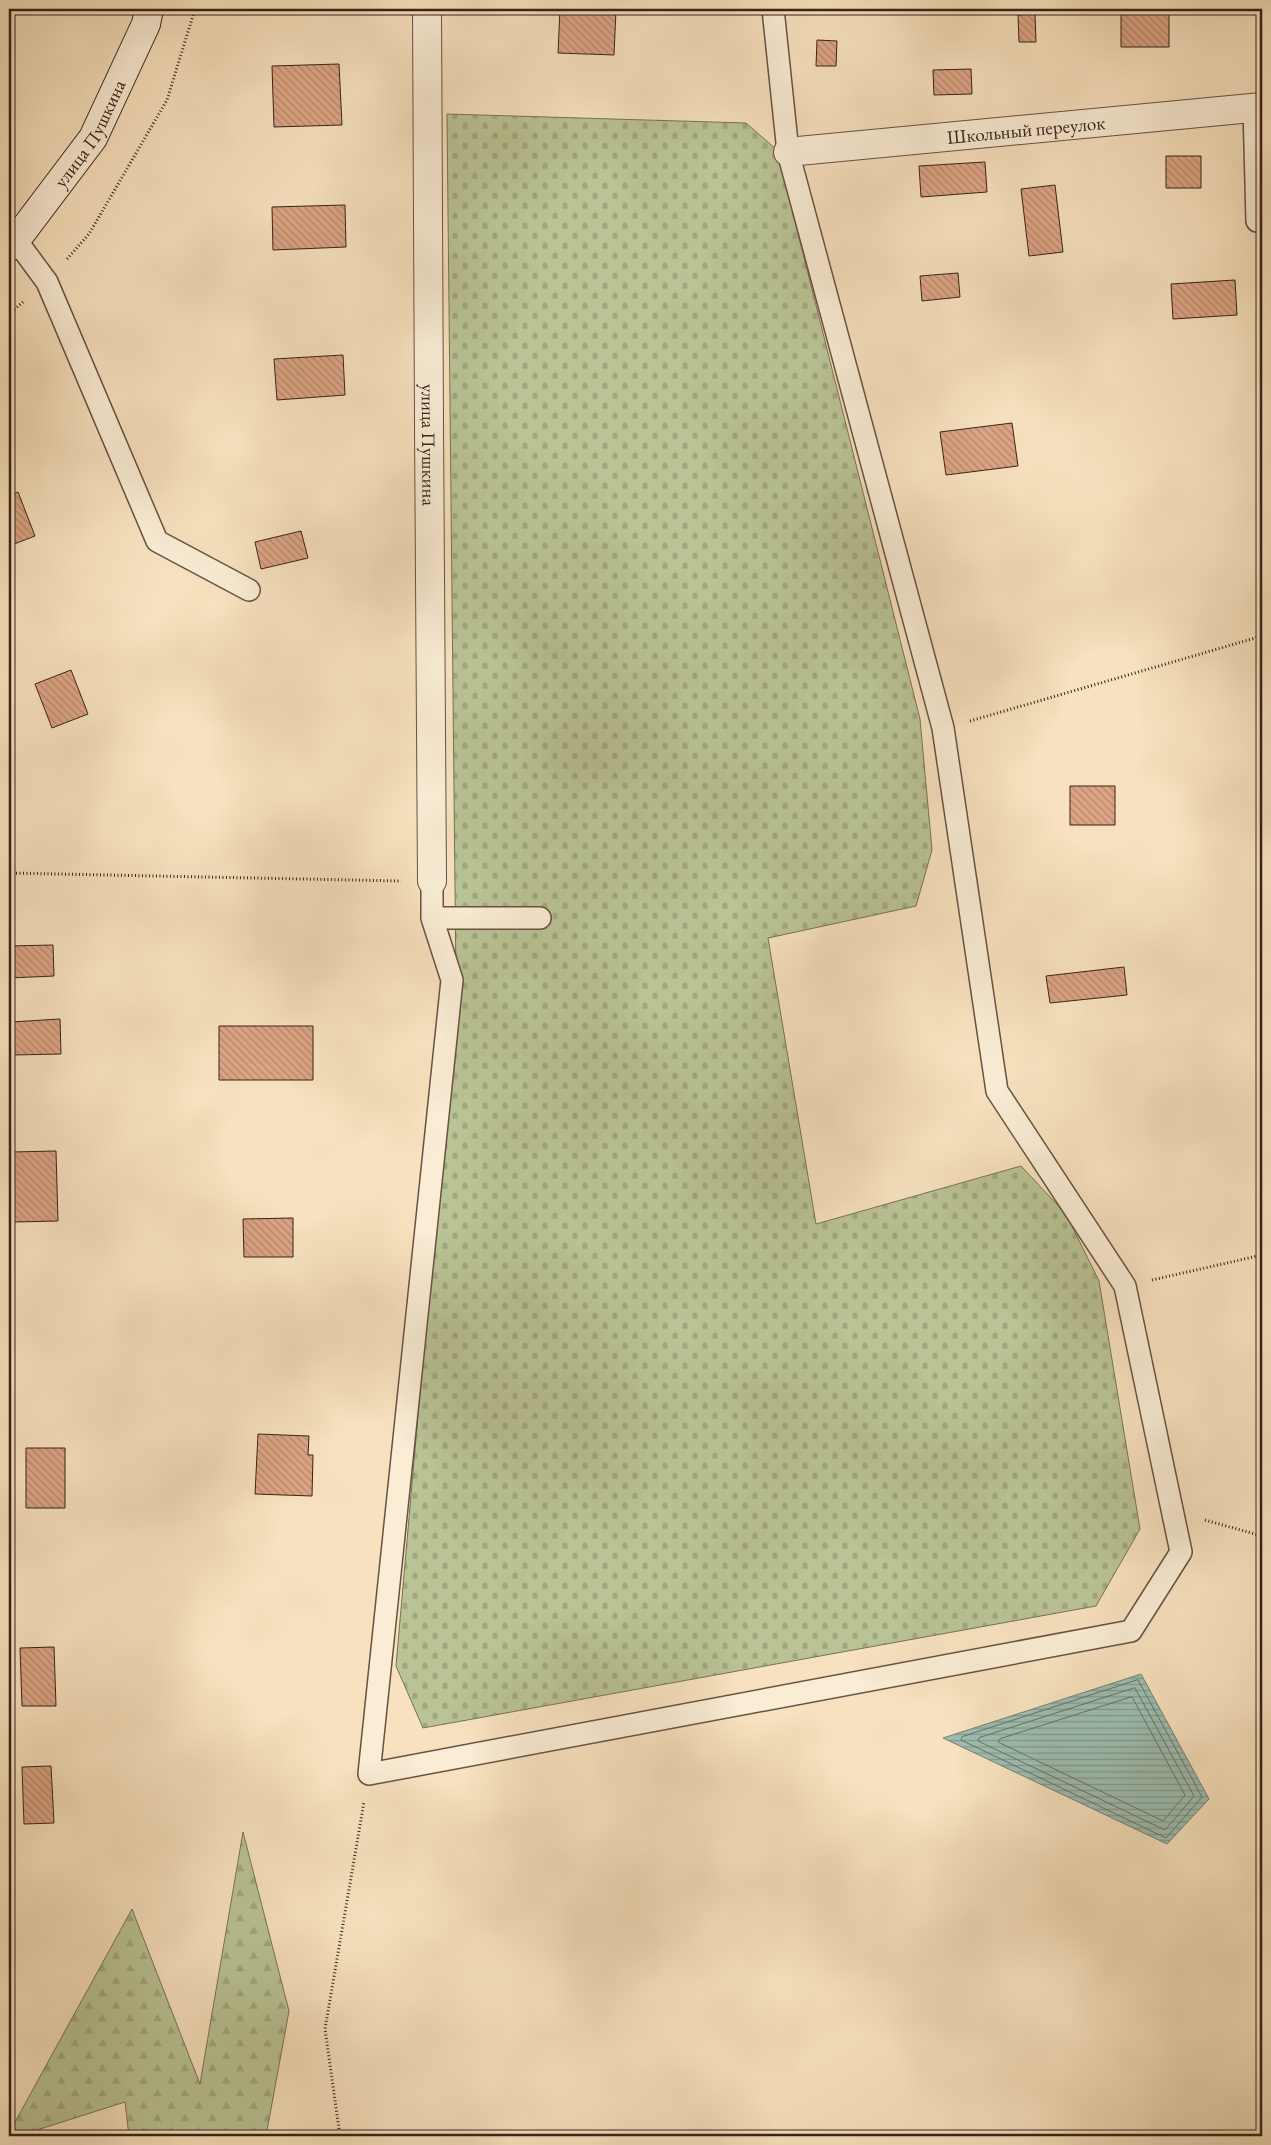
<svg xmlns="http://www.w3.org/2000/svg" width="1271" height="2145" font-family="'EB Garamond',serif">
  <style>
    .forest { fill: url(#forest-firs); stroke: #787257 }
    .cemetery { fill: url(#cemetery-stones); stroke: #787257 }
    .water { fill: url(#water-rules); stroke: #748075 }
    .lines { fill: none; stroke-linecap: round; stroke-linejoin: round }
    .shore { stroke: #6a7066; stroke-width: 1 }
    .building { fill: url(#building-back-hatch); stroke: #37221a }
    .lane-casing { stroke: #675243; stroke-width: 24 }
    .street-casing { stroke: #675243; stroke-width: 30 }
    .secondary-casing { stroke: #37221a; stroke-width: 30 }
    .path { stroke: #37221a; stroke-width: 3; stroke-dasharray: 1 2.5; stroke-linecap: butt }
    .lane { stroke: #faecd5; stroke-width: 21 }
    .street { stroke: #faecd5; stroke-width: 28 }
    .secondary { stroke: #faecd5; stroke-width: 28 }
    .labels { text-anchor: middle; stroke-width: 4.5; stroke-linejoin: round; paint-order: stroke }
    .street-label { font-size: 19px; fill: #37221a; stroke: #faecd5 }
  </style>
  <defs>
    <pattern id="forest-firs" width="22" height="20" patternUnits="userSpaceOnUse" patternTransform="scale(1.25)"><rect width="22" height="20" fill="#b9c394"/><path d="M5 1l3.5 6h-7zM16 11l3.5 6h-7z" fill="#a0a77f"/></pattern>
    <pattern id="cemetery-stones" width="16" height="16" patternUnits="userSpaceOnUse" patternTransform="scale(1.25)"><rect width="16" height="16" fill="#b9c394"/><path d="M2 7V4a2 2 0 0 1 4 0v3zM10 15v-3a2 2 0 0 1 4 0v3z" fill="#a0a77f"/></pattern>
    <pattern id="water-rules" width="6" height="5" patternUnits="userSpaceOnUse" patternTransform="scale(1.25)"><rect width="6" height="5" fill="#9dbeb1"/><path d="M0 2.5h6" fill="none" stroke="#819a8f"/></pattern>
    <pattern id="building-back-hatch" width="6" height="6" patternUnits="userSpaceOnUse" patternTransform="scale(1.25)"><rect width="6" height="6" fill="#dda585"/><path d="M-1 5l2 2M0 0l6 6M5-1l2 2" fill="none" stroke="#b4866c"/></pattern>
  </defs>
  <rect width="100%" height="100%" fill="#f7e1be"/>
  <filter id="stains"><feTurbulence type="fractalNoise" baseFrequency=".004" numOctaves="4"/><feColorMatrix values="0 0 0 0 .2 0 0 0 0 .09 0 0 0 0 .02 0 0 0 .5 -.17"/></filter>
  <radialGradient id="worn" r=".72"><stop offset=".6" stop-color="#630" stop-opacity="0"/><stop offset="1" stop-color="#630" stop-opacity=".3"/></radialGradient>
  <path class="forest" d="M243,1832L289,2011L266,2136H129L125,2102L18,2136H9V2133L132,1909L200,2084Z"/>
  <path class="cemetery" d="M447,114L746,123L777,150L920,719L932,850L916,906L768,938L816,1224L1021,1166L1066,1214L1099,1281L1140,1529L1096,1606L423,1728L396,1666L456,983Z"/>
  <path class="water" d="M1141,1674L1209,1799L1167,1844L943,1738Z"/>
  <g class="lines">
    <path class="shore" d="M1138,1680L1202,1797L1166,1838L961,1740L962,1737Z
      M1135,1688L1194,1796L1165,1830L978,1741L979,1738Z
      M1132,1697L1185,1795L1163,1821L998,1742L1000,1739Z"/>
  </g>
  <path class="building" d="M560,9L616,10L614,55L558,53Z
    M1121,9H1169V47H1121Z
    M1035,14L1036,42H1019L1018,15Z
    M817,40L837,41L836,66H816Z
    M339,64L342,125L274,127L272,66Z
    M971,69L972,94L934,95L933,70Z
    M1166,156H1201V188H1166Z
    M985,162L987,192L921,197L919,166Z
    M1055,185L1063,252L1029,256L1021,189Z
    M345,205L346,247L273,250L272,207Z
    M958,273L960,297L922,301L920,276Z
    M1235,280L1237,315L1173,319L1171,284Z
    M343,355L345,395L277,400L274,359Z
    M1012,423L1018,466L946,475L940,432Z
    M18,492L35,536L9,546V495Z
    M301,531L308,558L261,569L255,542Z
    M71,670L88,714L52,728L35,684Z
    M1070,786H1115V825H1070Z
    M53,945L54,976L9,978V946Z
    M1124,967L1127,995L1050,1003L1046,976Z
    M60,1019L61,1054L13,1055L11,1022Z
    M219,1026H313V1080H219Z
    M56,1151L58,1221L13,1222L11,1152Z
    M293,1218V1257H244L243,1219Z
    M258,1434L309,1436L308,1455H313L312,1496L255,1494Z
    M26,1448H65V1508H26Z
    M54,1647L56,1706H22L20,1648Z
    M51,1766L54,1823L24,1824L22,1767Z"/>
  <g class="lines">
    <g class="lane-casing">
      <path id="lane" d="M1254,108L1257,221
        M16,240L47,282L157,541L249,590
        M432,881V918H540
        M432,918L452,980L369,1774L1131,1631L1181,1552L1125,1286L997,1091L943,728L788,152L773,9"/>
    </g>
    <g class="street-casing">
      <g id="street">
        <path id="s1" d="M427,9C427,300 431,590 432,881"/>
        <path id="s2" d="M788,152L1262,107"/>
      </g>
    </g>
    <g class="secondary-casing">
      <g id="secondary">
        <path id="s3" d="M9,247L16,240L93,138L146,24L149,9"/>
      </g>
    </g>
    <path class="path" d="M67,259L89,234L167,100L195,9
      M9,314L23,302
      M970,721L1262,636
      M9,873L401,881
      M1152,1280L1262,1255
      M1205,1520L1262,1536
      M340,2136L325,2029L364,1802"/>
    <use href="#lane" class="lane"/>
    <use href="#street" class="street"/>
    <use href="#secondary" class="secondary"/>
  </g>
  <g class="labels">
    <g class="street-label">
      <text dy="7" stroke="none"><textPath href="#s2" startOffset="239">Школьный переулок</textPath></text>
      <text dy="7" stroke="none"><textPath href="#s3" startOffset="140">улица Пушкина</textPath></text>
      <text dy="7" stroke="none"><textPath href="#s1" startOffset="436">улица Пушкина</textPath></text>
    </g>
  </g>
  <rect width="1271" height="2145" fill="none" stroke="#f7e1be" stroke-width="30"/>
  <rect x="10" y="10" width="1251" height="2125" fill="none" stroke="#37221a" stroke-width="2.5"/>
  <rect x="15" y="15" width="1241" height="2115" fill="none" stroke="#37221a"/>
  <rect width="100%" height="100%" filter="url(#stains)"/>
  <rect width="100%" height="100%" fill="url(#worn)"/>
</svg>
